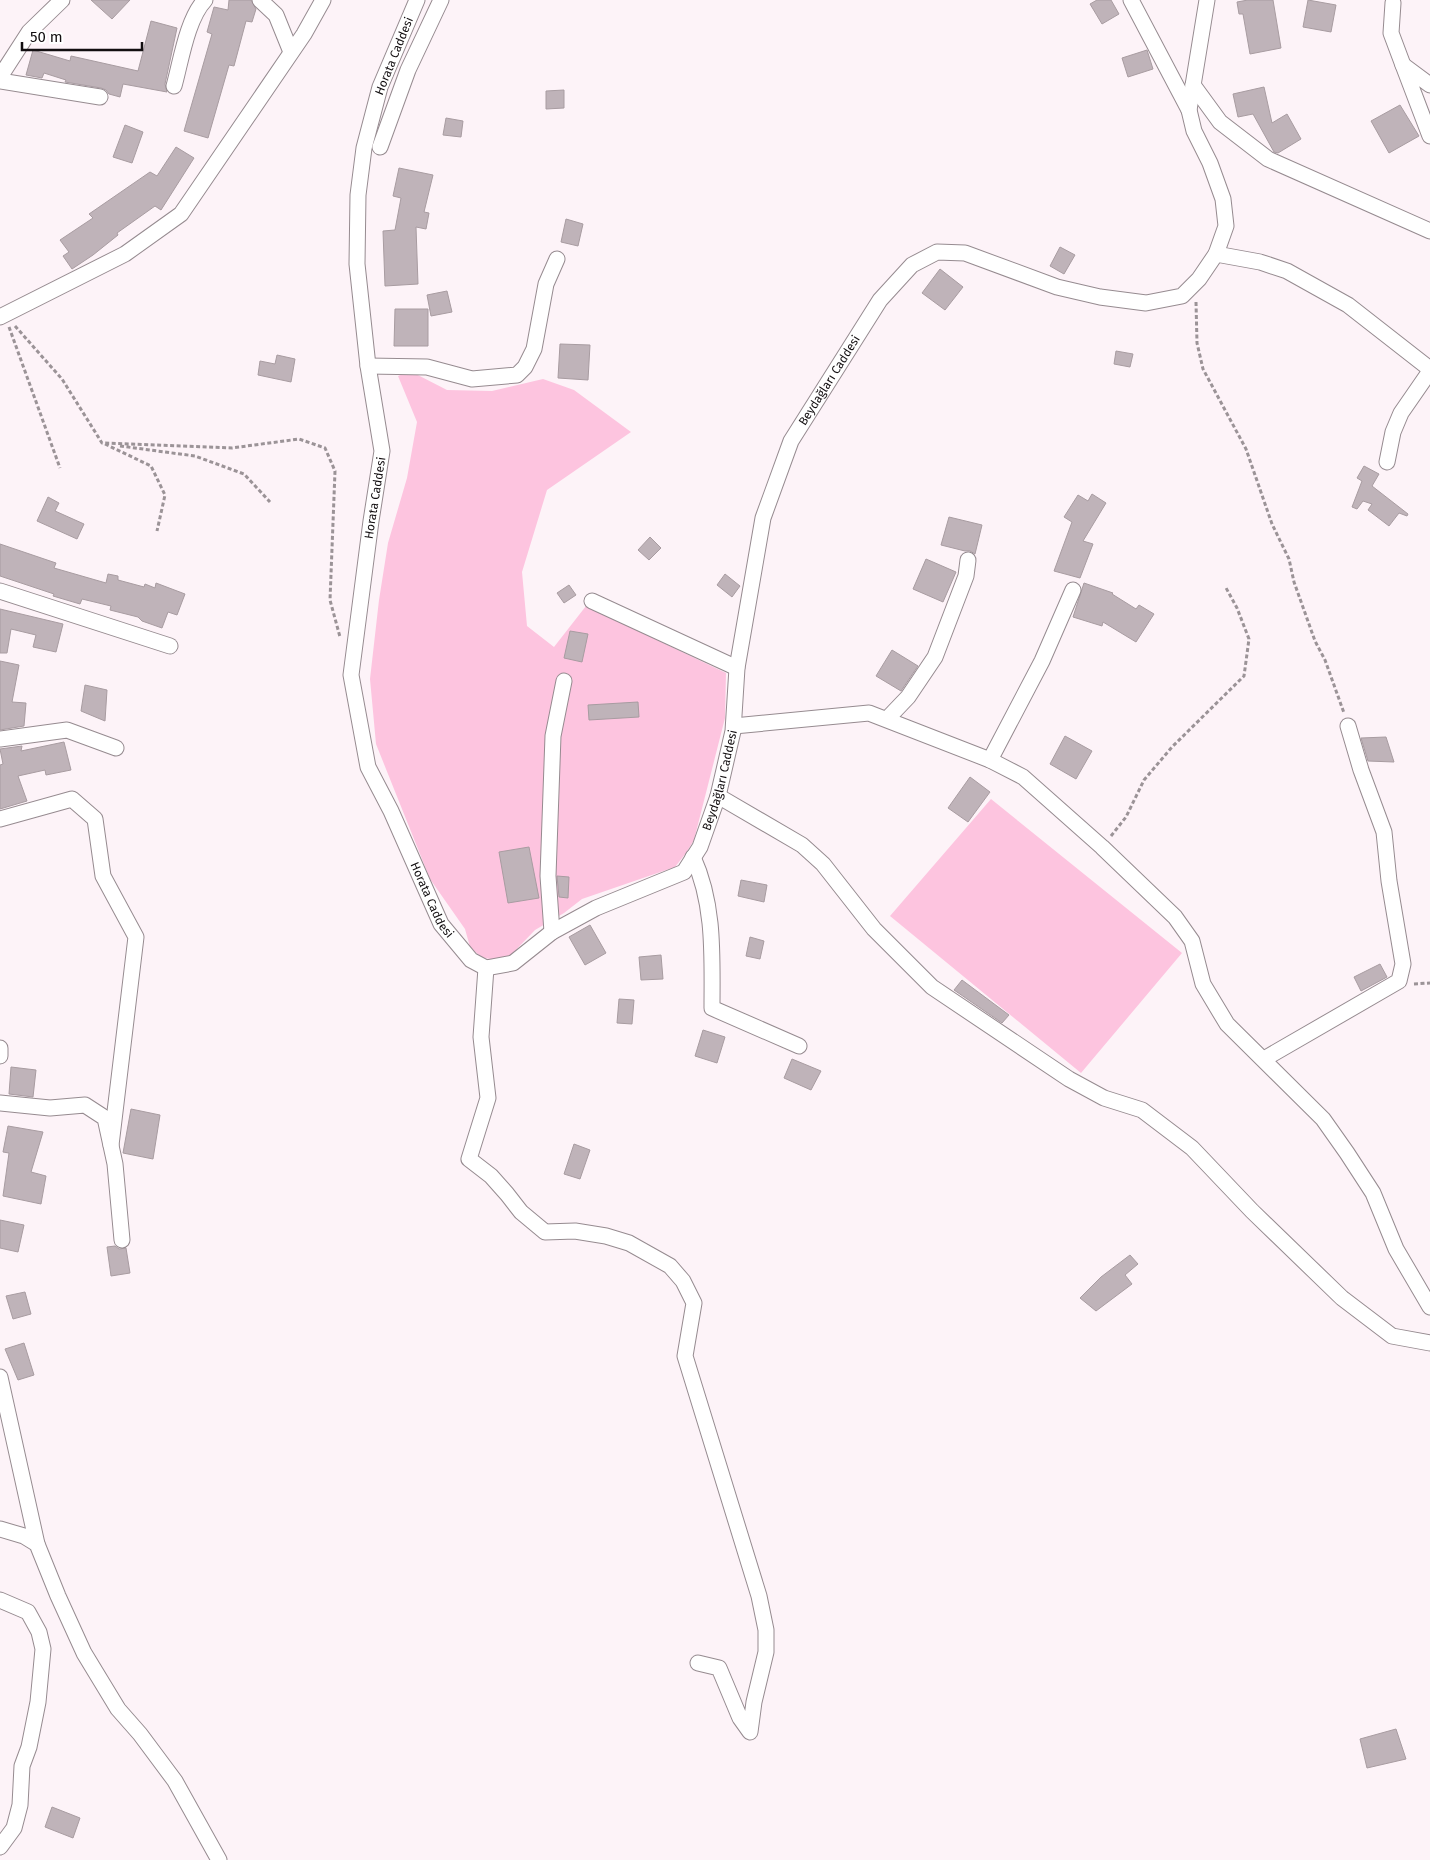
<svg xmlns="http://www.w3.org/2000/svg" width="1430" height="1860" font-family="'Fira Sans',sans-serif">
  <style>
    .green { fill: #fdc4df }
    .building { fill: #bfb3b9; stroke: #a89ca1 }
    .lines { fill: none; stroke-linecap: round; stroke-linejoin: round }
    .minor-casing { stroke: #968b90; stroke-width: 17 }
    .path { stroke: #9b9397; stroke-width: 3; stroke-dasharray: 4 2.5; stroke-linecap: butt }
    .minor { stroke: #fff; stroke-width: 15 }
    .labels { text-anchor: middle; stroke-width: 4; stroke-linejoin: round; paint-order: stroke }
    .street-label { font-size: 12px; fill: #120e10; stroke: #fff }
  </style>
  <rect width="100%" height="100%" fill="#fdf3f8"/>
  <path class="green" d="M410,371L447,390L492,391L543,379L574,390L631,432L547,490L522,572L527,626L554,647L586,606L726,673L725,718L694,840L686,853L675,867L582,899L564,913L535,930L510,956L494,960L481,957L470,947L465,929L430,879L376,744L370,679L379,600L388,543L407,478L417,422L398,376Z
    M991,799L1182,953L1081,1073L890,916Z"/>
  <path class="building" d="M91,0H130L112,19Z
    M229,0H251L256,9L252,22L246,21L234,66L229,65L208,138L184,131L212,34L207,32L214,7L228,10Z
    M1097,0H1111L1119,14L1102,24L1090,4Z
    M1248,0H1273L1281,48L1250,54L1243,14H1239L1237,2Z
    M1308,0L1336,5L1331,32L1303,27Z
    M151,21L177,28L165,84L167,92L123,84L120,97L109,94L106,90L101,88L65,82L66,80L44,73L42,78L26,75L33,50L70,61L71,56L138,71Z
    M1147,50L1153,69L1128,77L1122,58Z
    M1264,87L1272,123L1287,114L1301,139L1278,153L1274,152L1253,114L1238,117L1233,94Z
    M564,90V108L546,109V91Z
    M1400,105L1419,136L1389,153L1371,121Z
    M446,118L463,121L461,137L443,135Z
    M125,125L143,132L132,163L113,157Z
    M176,147L194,158L161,210L155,206L117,233L118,235L93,255L72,269L63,256L69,252L60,240L93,218L89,214L150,172L157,176Z
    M399,168L433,175L424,212L429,213L426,229L416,227L418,284L385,286L383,231L395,230L401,198L393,196Z
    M566,219L583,224L578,246L561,242Z
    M1060,247L1075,255L1064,274L1050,266Z
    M940,269L963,287L945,310L922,293Z
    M447,291L452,312L431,316L427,295Z
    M395,309H428V346H394Z
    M560,344L590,345L588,380L558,378Z
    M1116,351L1133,354L1130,367L1114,364Z
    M277,355L295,359L291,382L258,375L260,361L275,364Z
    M1364,466L1379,474L1372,486L1408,514L1407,516L1399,513L1389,526L1368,510L1372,504L1363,501L1357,509L1352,507L1362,481L1357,478Z
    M1092,494L1106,503L1083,541L1093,544L1080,578L1054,571L1072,522L1064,517L1078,495L1088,501Z
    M48,497L59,503L55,511L84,524L77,539L37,521Z
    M949,517L982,525L975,554L970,551H965L941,545Z
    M650,537L661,548L649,560L638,550Z
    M0,544L56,563L54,568L106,583L108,574L118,576V580L144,587L145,584L155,588L156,583L185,594L177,615L168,612L162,628L142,621L138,617L110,610L111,606L82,599L80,604L53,596L54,594L0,576Z
    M926,559L956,572L943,602L913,589Z
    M725,574L740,586L732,597L717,585Z
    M1084,583L1113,593L1112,594L1136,609L1139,605L1154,614L1136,642L1103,622L1102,626L1073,617Z
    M569,585L576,595L564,603L557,593Z
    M0,609L63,624L56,652L33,647L36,635L11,629L7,653H0Z
    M570,631L588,634L582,662L564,658Z
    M892,650L918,666L901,691L876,676Z
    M0,661L19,665L12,702L26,703L24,726L0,730Z
    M85,685L107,690L105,721L81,711Z
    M638,702L639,717L589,720L588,705Z
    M1065,736L1092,751L1076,779L1050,764Z
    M1386,737L1394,762L1368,761L1361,738Z
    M64,742L71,770L46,775L45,770L18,776L27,801L0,809V765L3,764L0,749L22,746L21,751Z
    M970,777L990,792L968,822L948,808Z
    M529,847L539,898L508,903L499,852Z
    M557,876L569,877L568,898L559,897Z
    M741,880L767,885L764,902L738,896Z
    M590,925L606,953L585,965L569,937Z
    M750,937L764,941L760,959L746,956Z
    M661,955L663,979L641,980L639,957Z
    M1380,964L1387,977L1361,991L1354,977Z
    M962,980L1009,1015L1002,1023L954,990Z
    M619,999L634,1000L632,1024L617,1023Z
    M703,1030L725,1037L717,1063L695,1056Z
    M792,1059L821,1071L811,1090L784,1078Z
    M11,1067L36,1070L33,1097L9,1094Z
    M131,1109L160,1115L153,1159L123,1153Z
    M8,1126L43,1132L31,1172L46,1176L41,1204L3,1196L9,1153L3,1152Z
    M574,1144L590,1150L580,1179L564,1174Z
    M0,1220L24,1225L18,1252L0,1248Z
    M115,1246L119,1249L126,1248L130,1273L111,1276L107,1247Z
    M1130,1255L1138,1264L1125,1275L1132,1284L1096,1311L1080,1298L1101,1277Z
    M25,1292L31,1314L13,1319L6,1296Z
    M24,1343L34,1375L18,1380L5,1349Z
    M1396,1729L1406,1759L1367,1768L1360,1739Z
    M52,1807L80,1818L73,1838L45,1827Z"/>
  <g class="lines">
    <g class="minor-casing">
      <g id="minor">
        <path d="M260,0L276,15L291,52"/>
        <path id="s1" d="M417,0L380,87L364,148L358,195L357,264L368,366L382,451L371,521L351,675L368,767L391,811L441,924L471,960L486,968"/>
        <path d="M1131,0L1189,110"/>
        <path d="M1393,3L1391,33L1403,65"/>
        <path d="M0,77L29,32L62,0"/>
        <path d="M0,81L100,97"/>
        <path d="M1193,85L1220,122L1268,159L1430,231"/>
        <path d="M1430,85L1403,65L1430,136"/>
        <path d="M174,86C181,61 187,19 205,0"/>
        <path d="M380,147L408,70L441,0"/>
        <path d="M1216,254L1260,262L1287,271L1348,305L1430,369"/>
        <path d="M0,317L125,254L181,214L304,34L323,0"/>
        <path d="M368,366L427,367L472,379L517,375L525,367L534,349L546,284L557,259"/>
        <path d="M1387,462L1393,432L1401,413L1430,371"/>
        <path d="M0,591L170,646"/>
        <path d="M592,601L737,668"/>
        <path d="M887,719L908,697L935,657L966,576L968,560"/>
        <path d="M734,726L869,713L990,760L1023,777L1102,847L1175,917L1192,941L1203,984L1227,1024L1323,1119L1347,1153L1373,1193L1396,1249L1430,1307"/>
        <path d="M0,739L67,730L116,748"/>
        <path d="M990,760L1042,661L1073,590"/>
        <path d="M718,796L802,845L823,864L874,929L932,987L1069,1079L1104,1098L1142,1110L1192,1148L1252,1211L1342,1298L1392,1336L1430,1343"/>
        <path d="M0,819L72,799L95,819L103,876L136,937L111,1145"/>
        <path d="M693,857C715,905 712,957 712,1008L799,1046"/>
        <path d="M552,932L548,876L553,736L564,681"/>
        <path id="s2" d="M486,968L513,963L552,932L596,908L684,872L700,847L718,796L733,731L737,668L763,518L791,441L880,300L912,265L937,252L965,253L1057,287L1100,297L1146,303L1182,296L1199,279L1216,254L1226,226L1223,199L1210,163L1194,131L1189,110L1207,0"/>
        <path d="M486,968L481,1037L488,1098L469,1159L491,1176L507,1194L521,1212L545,1232L575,1231L606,1236L629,1243L670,1266L683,1281L694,1303L685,1356L759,1596L766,1630V1652L754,1702L750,1732L740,1718L719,1668L698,1663"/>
        <path d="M0,1048V1056"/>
        <path d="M1264,1059L1399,981L1403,964L1389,881L1384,832L1361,770L1348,726"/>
        <path d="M0,1103L50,1108L85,1105L105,1118L115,1164L122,1240"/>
        <path d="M0,1377L37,1544"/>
        <path d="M0,1529L24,1536L37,1544L58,1596L84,1653L118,1709L140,1734L175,1781L219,1860"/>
        <path d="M0,1600L28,1612L39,1632L43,1649L38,1702L29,1747L22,1766L20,1805L14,1828L0,1847"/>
      </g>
    </g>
    <path class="path" d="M1196,302L1197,343L1203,369L1246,449L1272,524L1289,559L1294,582L1315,641L1325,660L1344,713
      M15,326L62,379L102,443L232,448L299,439L325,448L335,471L330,600L340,637
      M9,327L60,468
      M105,444L151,466L165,495L157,531
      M120,446L195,456L244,474L270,502
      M1111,836L1126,817L1144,780L1172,747L1244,676L1249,639L1237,608L1225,586
      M1414,984L1430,983"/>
    <use href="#minor" class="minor"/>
  </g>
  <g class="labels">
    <g class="street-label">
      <text transform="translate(394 56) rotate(-68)" y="4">Horata Caddesi</text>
      <text dy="4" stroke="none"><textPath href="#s2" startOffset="742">Beydağları Caddesi</textPath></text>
      <text transform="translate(375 498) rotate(-81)" y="4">Horata Caddesi</text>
      <text dy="4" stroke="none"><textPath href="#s2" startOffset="322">Beydağları Caddesi</textPath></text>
      <text dy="4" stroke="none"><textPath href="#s1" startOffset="930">Horata Caddesi</textPath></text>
    </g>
  </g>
  <path d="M22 42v8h120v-8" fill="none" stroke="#120e10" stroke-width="2.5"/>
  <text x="30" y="42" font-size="15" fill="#120e10" stroke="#ffffff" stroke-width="4" paint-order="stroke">50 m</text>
</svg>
